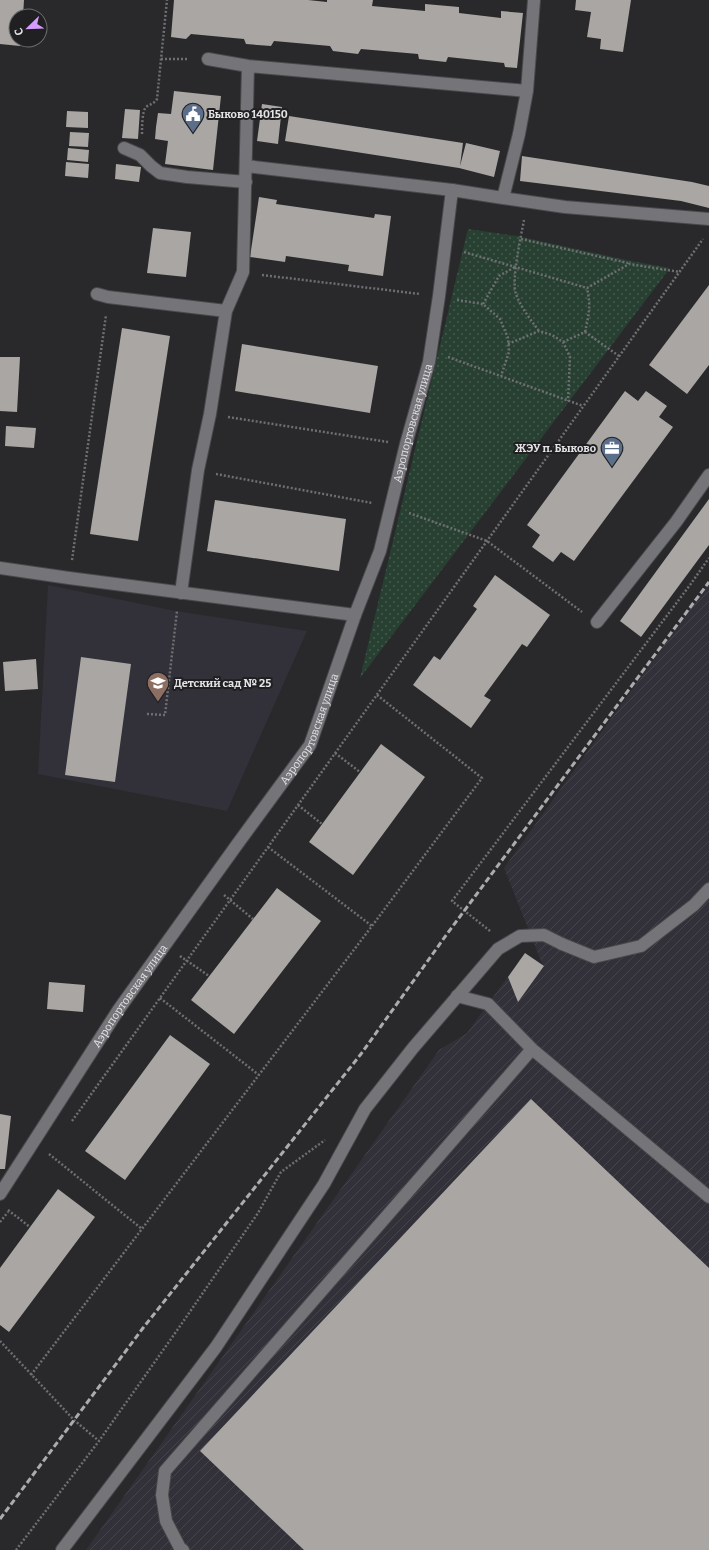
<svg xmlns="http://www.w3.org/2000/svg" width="709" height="1550" font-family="Bitter,serif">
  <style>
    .industrial { fill: url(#industrial-furrows) }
    .built { fill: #323038 }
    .park { fill: url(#park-dots) }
    .building { fill: #a9a6a3 }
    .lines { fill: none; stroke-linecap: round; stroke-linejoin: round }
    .lane-casing { stroke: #49484b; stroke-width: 14 }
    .street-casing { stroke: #49484b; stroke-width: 14 }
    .path { stroke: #6f6f72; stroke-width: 2.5; stroke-dasharray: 2 2; stroke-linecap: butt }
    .lane { stroke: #757478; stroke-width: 12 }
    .street { stroke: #757478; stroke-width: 12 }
    .rail { stroke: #acabae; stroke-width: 3; stroke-dasharray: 6 3; stroke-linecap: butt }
    .labels { text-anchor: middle; stroke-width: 4; stroke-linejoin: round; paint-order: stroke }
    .poi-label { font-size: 11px; font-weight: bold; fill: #e4e3e6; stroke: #201f22; text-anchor: start }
    .street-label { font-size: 11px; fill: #e4e3e6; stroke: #201f22 }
  </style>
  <defs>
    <pattern id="industrial-furrows" width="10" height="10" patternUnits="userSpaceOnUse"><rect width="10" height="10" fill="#323038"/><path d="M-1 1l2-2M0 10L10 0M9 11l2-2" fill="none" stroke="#46444b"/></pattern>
    <pattern id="park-dots" width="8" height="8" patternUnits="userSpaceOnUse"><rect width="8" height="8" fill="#274032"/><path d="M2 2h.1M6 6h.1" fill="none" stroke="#465b50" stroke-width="1.8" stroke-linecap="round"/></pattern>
  </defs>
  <rect width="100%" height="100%" fill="#29292c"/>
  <path class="industrial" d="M709,582V1550H86L439,1050L467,1033L525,953L543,966L504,868Z"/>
  <path class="built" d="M48,585L176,611L307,631L227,811L38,774Z"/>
  <path class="park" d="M468,229L517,236L631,261L670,268L360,678Z"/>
  <path class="building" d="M0,0H24L23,16H16V40H21L20,46L0,44Z
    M174,0H308L327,2V0H373L372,6L425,11V4L459,7V13L501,18V11L523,13L517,68L505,67L504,63L448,57L446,62L419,59L418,54L361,49L358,54L333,51L330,46L274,41L271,46L246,44L244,39L191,34L186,39L171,37Z
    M576,0H631L623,52L600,49L601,39L587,37L591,12L575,10Z
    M174,91L221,96L213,170L165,164L168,141L155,139L156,127L158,113L171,114Z
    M262,104L282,107L278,144L257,141Z
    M125,109L140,110L138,139L122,138Z
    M67,111L88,112V128L66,127Z
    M289,116L463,143L460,166L466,143L500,151L494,177L459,168L285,141Z
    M70,132L89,133L88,147L69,146Z
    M68,148L89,150L88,162L67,160Z
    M522,156L692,182L709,186V208L681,201L520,181Z
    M66,162L89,164L88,178L65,176Z
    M116,164L141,167L139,182L115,179Z
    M259,197L277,200L276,204L374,218L375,214L391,216L383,276L348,271L349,265L286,256L285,262L250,257Z
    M153,228L191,232L186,277L147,273Z
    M709,285V365L687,394L649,365Z
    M122,328L170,336L138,541L90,534Z
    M242,344L378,366L370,413L235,391Z
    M0,357H20L17,412L0,411Z
    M625,391L638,401L646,391L667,406L659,417L673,427L574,561L561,552L553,562L532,547L540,535L527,525Z
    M6,426L36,428L34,448L5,446Z
    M709,499V545L641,637L620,621Z
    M215,500L346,519L339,571L207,551Z
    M495,575L550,615L527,647L522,644L484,696L491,700L471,728L413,685L434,656L440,660L477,609L473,606Z
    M81,657L131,664L115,782L65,775Z
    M36,659L38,689L5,691L3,662Z
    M381,744L425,777L353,875L309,842Z
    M277,888L321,921L234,1034L191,1000Z
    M525,953L544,966L518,1002L508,977Z
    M49,982L85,985L83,1012L47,1009Z
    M170,1035L210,1064L125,1180L85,1151Z
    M531,1099L709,1268V1550H304L200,1451Z
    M0,1114L11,1116L5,1169H0Z
    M58,1189L95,1217L9,1332L0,1325V1268Z"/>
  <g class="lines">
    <g class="lane-casing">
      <path id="lane" d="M208,59L248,66L527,91
        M124,148L140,155L151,166L160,173L187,177L246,182
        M246,166L452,190L503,198L519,134L527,91L534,0
        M503,198L565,207L709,219
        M97,294L108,297L226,311
        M181,593L198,470L210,414L226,311L243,272L248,66
        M597,622L676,522L709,475
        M562,944L594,957L641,946L694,905L709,889
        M457,996L488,1004L532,1049L709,1197
        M183,1550L180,1548L166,1521L162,1495L165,1471L532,1049"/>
    </g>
    <g class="street-casing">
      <g id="street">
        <path d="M0,568L69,578L355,615"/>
        <path id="s1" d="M0,1194L119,1009L236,846L310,745L355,615L380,551L406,444L429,362L439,296L452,190"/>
        <path d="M62,1550L216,1347L324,1184L365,1109L413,1048L498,949L520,936L544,935L562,944"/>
      </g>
    </g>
    <path class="path" d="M161,59H189
      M142,134C142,128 142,111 146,107C150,104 154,104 157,99L167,0
      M524,220C521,236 511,281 516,294C521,308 531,320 539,331
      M521,239L628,263
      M464,252L587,288L629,264L680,272
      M262,275L420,294
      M457,300L483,304L500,319L508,338L509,352L501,376
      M483,304L499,276L515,267
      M585,332C589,314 591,306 587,288
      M563,342L585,332L619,356
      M508,344L539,331L552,335L563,342L570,357L568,401
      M448,357L583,406
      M228,417L388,442
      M216,474L372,503
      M409,513L487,541L582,612
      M72,560L106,315
      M147,714L165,715L177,611
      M335,753L360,772
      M298,805L322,824
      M268,847L372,926
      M224,895L253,919
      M490,931L452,901L690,585L709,558
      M180,956L209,976
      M160,998L259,1075
      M72,1121L703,239
      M49,1154L142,1229
      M8,1210L30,1227
      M0,1222L8,1212
      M0,1341L74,1420L99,1441
      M31,1375L372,926L482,778L377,695
      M16,1550L99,1441L178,1329L258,1213L281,1172L325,1140"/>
    <use href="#lane" class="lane"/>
    <use href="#street" class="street"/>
    <path class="rail" d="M0,1519L143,1328L361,1054L447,934L709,582"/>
  </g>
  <defs>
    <g id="civic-pin" transform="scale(1.15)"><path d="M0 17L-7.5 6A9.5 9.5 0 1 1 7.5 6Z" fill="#5c6f8a" stroke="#201f22"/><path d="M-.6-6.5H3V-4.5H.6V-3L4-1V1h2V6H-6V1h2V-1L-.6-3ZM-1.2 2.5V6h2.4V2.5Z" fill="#fff"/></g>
    <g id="office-pin" transform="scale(1.15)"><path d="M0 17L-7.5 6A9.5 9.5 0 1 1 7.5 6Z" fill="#5c6f8a" stroke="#201f22"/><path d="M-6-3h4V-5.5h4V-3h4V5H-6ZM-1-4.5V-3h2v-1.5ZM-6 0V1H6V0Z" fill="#fff"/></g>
    <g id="school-pin" transform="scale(1.15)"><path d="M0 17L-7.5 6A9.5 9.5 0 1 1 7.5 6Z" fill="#8d6e63" stroke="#201f22"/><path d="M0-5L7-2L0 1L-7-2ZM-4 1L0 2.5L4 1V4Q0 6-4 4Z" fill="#fff"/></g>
  </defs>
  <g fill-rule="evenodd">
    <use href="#civic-pin" x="193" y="114"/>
    <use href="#office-pin" x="612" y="448"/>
    <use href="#school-pin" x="158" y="683"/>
  </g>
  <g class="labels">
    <g class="poi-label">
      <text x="208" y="118">Быково 140150</text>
      <text x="596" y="452" text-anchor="end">ЖЭУ п. Быково</text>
      <text x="174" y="687">Детский сад № 25</text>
    </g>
    <g class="street-label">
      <text dy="4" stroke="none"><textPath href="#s1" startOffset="884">Аэропортовская улица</textPath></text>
      <text dy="4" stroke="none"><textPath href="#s1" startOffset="560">Аэропортовская улица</textPath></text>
      <text dy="4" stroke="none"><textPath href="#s1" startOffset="237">Аэропортовская улица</textPath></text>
    </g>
  </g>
  <g transform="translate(28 28) rotate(247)"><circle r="19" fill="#201f22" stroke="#6e6d70"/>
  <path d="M0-3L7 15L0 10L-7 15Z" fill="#d49cfb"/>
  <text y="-6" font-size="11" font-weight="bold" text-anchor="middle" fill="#e4e3e6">С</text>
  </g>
</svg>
